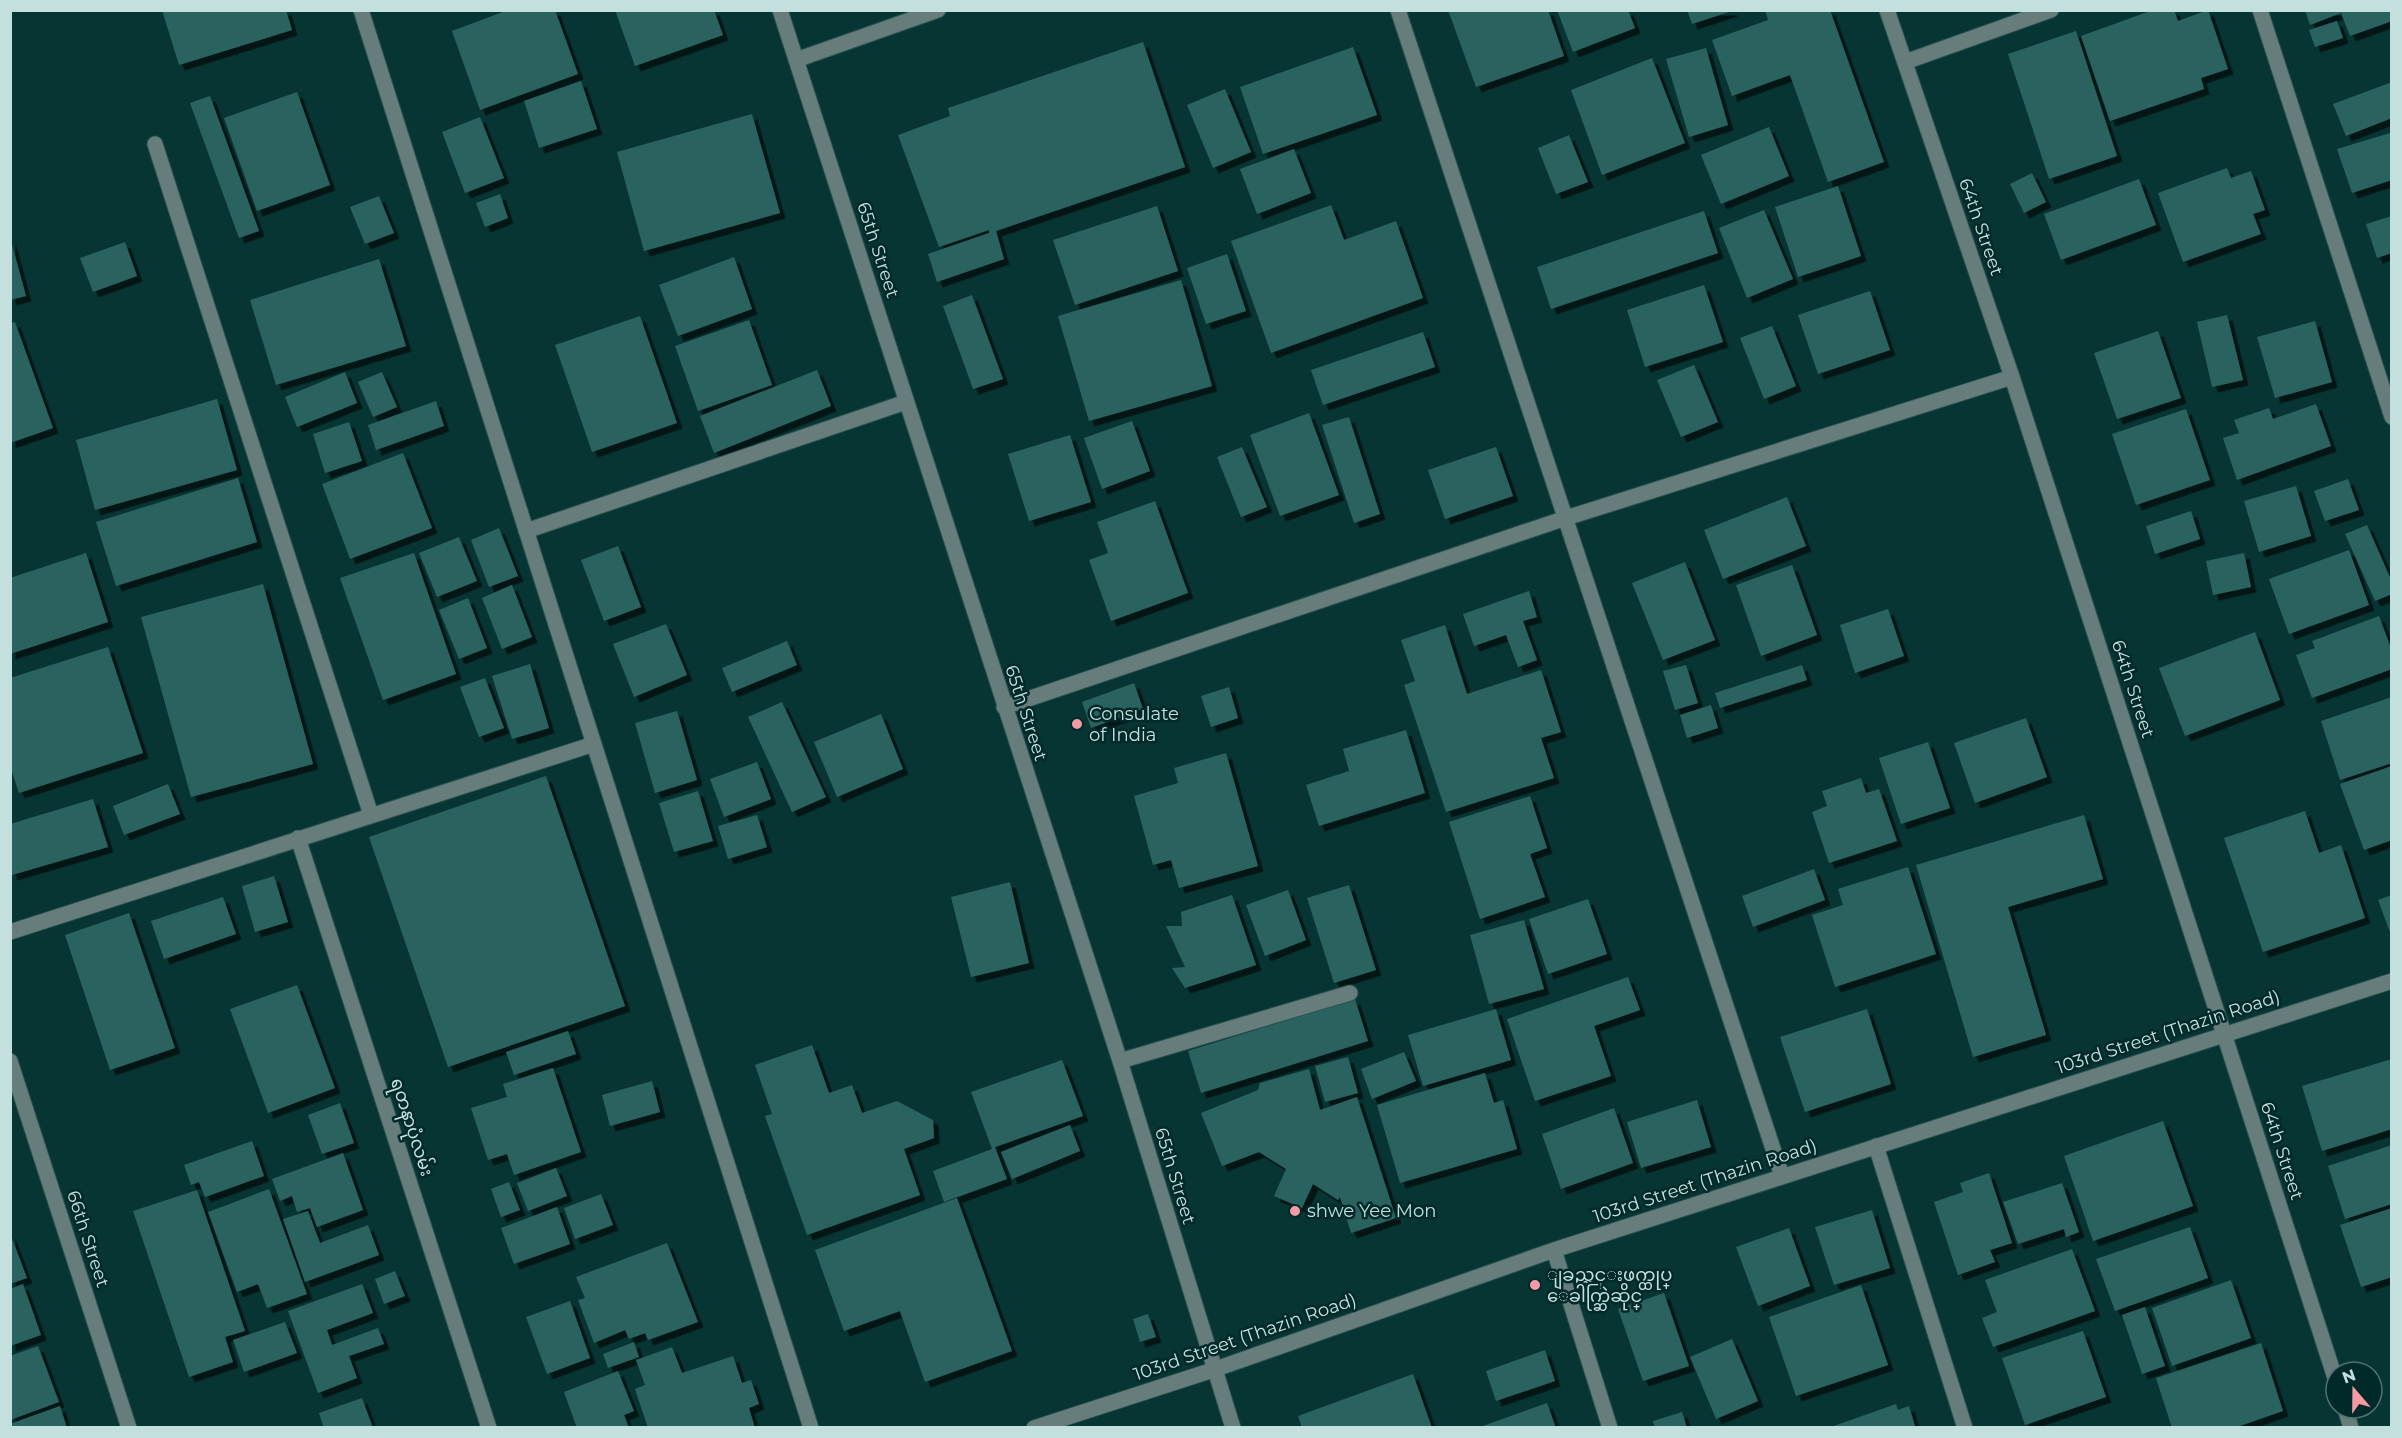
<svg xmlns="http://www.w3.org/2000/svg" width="2402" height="1438" font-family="Montserrat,'Noto Sans Myanmar',sans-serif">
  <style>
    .building { fill: #2b6260; filter: url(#shadow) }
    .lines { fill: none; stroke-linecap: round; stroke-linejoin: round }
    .minor-casing { stroke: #295452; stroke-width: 17 }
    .minor { stroke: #677d7c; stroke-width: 15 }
    .poi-dot { fill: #f49aa5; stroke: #002a29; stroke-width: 2 }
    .labels { text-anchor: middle; stroke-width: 5; stroke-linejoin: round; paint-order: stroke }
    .street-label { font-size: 18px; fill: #c4e0de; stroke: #002a29 }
    .poi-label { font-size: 18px; fill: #c4e0de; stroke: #002a29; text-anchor: start }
  </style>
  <defs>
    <filter id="shadow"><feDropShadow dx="5.5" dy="5.5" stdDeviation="0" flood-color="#0009"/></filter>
  </defs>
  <rect width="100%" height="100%" fill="#073533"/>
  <path class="building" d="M162,10H286L292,30L179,65Z
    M508,10H555L578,74L480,110L452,31Z
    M615,10H714L723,35L635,66Z
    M1448,10H1548L1564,56L1476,87Z
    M1557,10H1628L1635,28L1573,52Z
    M1687,10H1732V11L1692,24Z
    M1765,10H1830L1884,162L1828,182L1790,75L1732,96L1712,40L1768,20Z
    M2153,10H2174L2178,21L2208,10L2228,69L2201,78L2204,89L2110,121L2081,36Z
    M2305,10H2392V21L2350,36L2341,13L2310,25Z
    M2337,21L2343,38L2315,47L2309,30Z
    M2076,31L2117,156L2049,179L2008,54Z
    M1143,42L1185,167L996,231L1004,259L937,282L928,254L989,233V230L939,247L898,135L950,116L948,108Z
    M1353,47L1377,115L1263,154L1240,87Z
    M1706,48L1728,125L1689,137L1666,59Z
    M1652,58L1685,143L1602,175L1571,90Z
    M581,81L597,129L539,148L524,101Z
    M2392,82V118L2346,136L2333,104Z
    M1225,89L1251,152L1213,168L1187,105Z
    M297,92L330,185L257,211L224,118Z
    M210,96L259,231L239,238L190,103Z
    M752,114L780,213L644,251L617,152Z
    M480,117L504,178L465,193L442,132Z
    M1769,127L1789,176L1721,204L1701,155Z
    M2390,133L2392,180L2352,193L2337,149Z
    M1569,135L1588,182L1556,194L1538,148Z
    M1294,149L1311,193L1257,214L1240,169Z
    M2227,168L2231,178L2251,171L2265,210L2253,214L2261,234L2183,262L2158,193Z
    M2032,173L2046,202L2024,213L2010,184Z
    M2139,179L2156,225L2061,260L2044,214Z
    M1838,186L1861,256L1798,277L1775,207Z
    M500,194L508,218L485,227L476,203Z
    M379,196L394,233L365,244L350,207Z
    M1331,205L1344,240L1396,221L1423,298L1271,353L1231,241Z
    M1157,206L1178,271L1075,305L1053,240Z
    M1764,210L1793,279L1747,298L1719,228Z
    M1704,211L1718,253L1551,309L1537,267Z
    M2392,216V253L2377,258L2366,224Z
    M10,237L26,296L10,300Z
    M125,242L137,276L93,292L80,258Z
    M1227,254L1246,311L1206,324L1187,268Z
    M734,257L752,309L678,336L659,285Z
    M379,259L406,346L276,385L250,300Z
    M1181,280L1212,386L1089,421L1058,316Z
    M1704,285L1723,342L1645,367L1627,310Z
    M1870,291L1890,350L1818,374L1798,315Z
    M972,295L1003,379L973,389L943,306Z
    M2227,315L2243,380L2212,387L2197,322Z
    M640,316L677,423L592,452L555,345Z
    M749,320L772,385L698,411L675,346Z
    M2315,321L2332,382L2275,398L2257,337Z
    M15,322L53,428L10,443V323Z
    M1772,326L1796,386L1764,399L1740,338Z
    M2158,331L2181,398L2117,419L2094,353Z
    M1423,332L1435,367L1323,405L1311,370Z
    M1694,365L1718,422L1681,437L1657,380Z
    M817,370L831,406L714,453L700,416Z
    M345,372L357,403L297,427L285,397Z
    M382,372L397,407L373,417L358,382Z
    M217,399L237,470L95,510L76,440Z
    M436,401L444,426L376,450L368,425Z
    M2316,404L2331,446L2237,480L2223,438L2239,433L2234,420L2269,408L2273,419Z
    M2186,409L2210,480L2136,505L2112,434Z
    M1309,413L1339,495L1280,516L1250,435Z
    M1349,417L1380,514L1354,523L1322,425Z
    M1132,421L1150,471L1102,489L1084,438Z
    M349,422L362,461L325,473L313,434Z
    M1070,435L1091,502L1029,521L1008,454Z
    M1242,447L1267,507L1241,517L1217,457Z
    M1496,447L1513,496L1445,519L1428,470Z
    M403,453L432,528L350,559L322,484Z
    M238,478L257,542L116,586L96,522Z
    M2348,479L2359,510L2325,521L2314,491Z
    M2296,486L2311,536L2259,552L2244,501Z
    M1787,497L1806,546L1723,579L1704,530Z
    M1155,501L1188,593L1111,621L1089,560L1108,553L1097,522Z
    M2191,511L2200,539L2155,554L2146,526Z
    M2367,525L2392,582V594L2375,601L2345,534Z
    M499,528L518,576L489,587L471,540Z
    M459,537L477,581L437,597L419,553Z
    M618,546L641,607L604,621L581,560Z
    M2349,550L2369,605L2289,634L2269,579Z
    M86,553L108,622L10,654V578Z
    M414,553L456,674L383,700L340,578Z
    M2244,553L2251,587L2213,595L2206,561Z
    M1685,562L1715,640L1663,660L1632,583Z
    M1792,565L1817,635L1761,656L1736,585Z
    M263,584L313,764L191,797L141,617Z
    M512,585L532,637L502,649L482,598Z
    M1529,591L1537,617L1523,621L1537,660L1518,667L1506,635L1474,646L1463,614Z
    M468,598L487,648L459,659L439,610Z
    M1888,609L1904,656L1855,673L1840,625Z
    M2379,616L2392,651V669L2312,698L2296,655L2315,648L2312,641Z
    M666,624L687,675L634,697L613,644Z
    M1445,625L1467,694L1541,670L1561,732L1541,738L1554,778L1446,812L1404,685L1415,681L1401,640Z
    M2255,632L2280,700L2185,736L2159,668Z
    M787,641L797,665L732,692L722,668Z
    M108,647L143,753L19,793L10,766V678Z
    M530,664L549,728L512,739L492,676Z
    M1686,665L1698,703L1675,710L1663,671Z
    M1802,665L1807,680L1720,708L1715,693Z
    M485,678L504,728L479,737L460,687Z
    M1134,683L1143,709L1091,728L1082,702Z
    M1229,687L1238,718L1211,727L1201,696Z
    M2392,697V763L2340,780L2321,721Z
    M782,702L826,797L792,812L748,717Z
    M1711,705L1718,728L1687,738L1680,715Z
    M677,711L697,780L655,793L635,723Z
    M881,714L903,769L837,797L814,742Z
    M2026,718L2047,777L1975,803L1954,743Z
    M1406,730L1425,793L1319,826L1306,785L1349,771L1343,749Z
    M1928,742L1950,808L1901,824L1879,758Z
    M1226,753L1258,866L1179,888L1171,860L1153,865L1134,796L1178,783L1174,768Z
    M757,762L771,799L724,817L710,779Z
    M2392,766V840L2364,850L2340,784Z
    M546,776L625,1006L448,1067L369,837Z
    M1861,778L1866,793L1879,789L1897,841L1829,863L1812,812L1827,806L1822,791Z
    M168,784L180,814L124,835L113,806Z
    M698,791L713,841L674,852L659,803Z
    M1530,796L1547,848L1530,854L1545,897L1480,919L1449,822Z
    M93,799L108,847L12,875L10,869V824Z
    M2305,811L2319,853L2341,845L2365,918L2263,952L2224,838Z
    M757,815L767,847L728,859L718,826Z
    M2084,815L2103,879L2008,907L2046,1035L1973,1057L1916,865Z
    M1908,867L1936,954L1835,987L1812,915L1843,905L1838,889Z
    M1814,869L1825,900L1753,927L1742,896Z
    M274,876L288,922L255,932L242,886Z
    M1010,882L1029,963L971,977L951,897Z
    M1349,885L1376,970L1334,983L1307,898Z
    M1288,890L1306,940L1265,956L1246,905Z
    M1232,895L1256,965L1185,988L1172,968L1185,967L1166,926H1182L1181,912Z
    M2392,895V935H2391L2378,900Z
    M223,897L236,934L164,959L151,921Z
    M1588,899L1607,954L1548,974L1529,919Z
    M129,913L175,1048L110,1070L65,935Z
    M1524,920L1544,989L1489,1004L1470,935Z
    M1628,977L1640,1010L1594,1026L1611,1076L1535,1101L1507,1019Z
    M297,985L335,1088L268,1113L230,1009Z
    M1355,999L1368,1041L1201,1093L1188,1051Z
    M1496,1009L1511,1060L1423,1086L1408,1035Z
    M1867,1009L1891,1084L1805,1112L1780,1037Z
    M568,1031L576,1054L514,1075L506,1052Z
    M812,1045L829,1093L852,1085L862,1113L897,1101L933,1120L934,1138L904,1149L920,1195L807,1235L765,1116L772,1114L755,1065Z
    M1404,1052L1416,1081L1372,1099L1361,1069Z
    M1348,1057L1358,1093L1325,1102L1315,1066Z
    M2392,1059V1129L2322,1151L2302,1086Z
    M1062,1060L1083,1116L995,1147L1007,1179L944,1202L933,1171L992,1149L971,1092Z
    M553,1068L581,1152L514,1175L507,1154L488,1160L471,1108L507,1097L503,1084Z
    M1309,1069L1320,1110L1357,1097L1396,1218L1351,1233L1340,1197L1338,1200L1313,1184L1302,1208L1274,1196L1286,1169L1259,1152L1222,1166L1201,1113L1258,1090L1260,1083Z
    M1485,1073L1494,1103L1503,1100L1517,1149L1400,1183L1377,1105Z
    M652,1081L660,1112L610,1126L602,1095Z
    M1697,1100L1711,1147L1641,1168L1627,1122Z
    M340,1103L354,1143L322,1154L308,1115Z
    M1614,1108L1633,1163L1561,1189L1542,1134Z
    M2163,1121L2193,1206L2093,1241L2064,1156Z
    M1070,1125L1080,1151L1012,1179L1001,1152Z
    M252,1141L264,1176L205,1197L199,1182L191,1185L184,1165Z
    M2392,1145V1204L2345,1219L2328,1166Z
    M343,1153L363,1210L317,1227L310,1208L297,1212L292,1196L280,1201L272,1179Z
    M556,1168L567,1196L528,1211L517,1183Z
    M1989,1173L2012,1243L1990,1250L1995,1262L1958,1275L1934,1202L1963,1192L1960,1183Z
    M509,1182L520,1210L501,1217L491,1189Z
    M2062,1183L2079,1232L2066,1237L2064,1229L2018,1244L2003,1202Z
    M269,1189L307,1294L267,1308L258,1284L237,1292L208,1212Z
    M197,1190L245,1331L225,1337L233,1362L189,1377L133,1211Z
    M601,1194L613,1225L575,1239L564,1208Z
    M957,1198L1012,1351L925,1382L900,1311L844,1331L815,1250Z
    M557,1207L570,1244L514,1264L501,1228Z
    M2392,1208V1277L2361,1287L2340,1225Z
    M1872,1210L1890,1268L1834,1285L1815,1227Z
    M308,1211L320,1243L368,1225L379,1255L305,1282L283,1219Z
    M2190,1227L2208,1278L2115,1311L2096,1259Z
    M1789,1228L1810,1286L1758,1306L1736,1247Z
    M10,1233L27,1278L10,1284Z
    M667,1243L698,1322L648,1340L645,1333L629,1339L625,1330L594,1343L578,1300L585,1298L576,1277Z
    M2072,1249L2095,1311L1993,1347L1982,1318L1997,1312L1985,1280Z
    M395,1271L405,1296L384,1304L375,1279Z
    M2231,1280L2251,1338L2172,1366L2152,1308Z
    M23,1284L41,1335L10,1346V1289Z
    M362,1284L373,1313L327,1330L332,1345L378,1328L384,1344L349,1356L357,1378L318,1393L288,1311Z
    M1861,1285L1888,1365L1796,1396L1769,1317Z
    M1664,1293L1689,1366L1643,1381L1618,1309Z
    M570,1301L590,1358L547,1374L526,1317Z
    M2145,1307L2165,1366L2142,1374L2122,1315Z
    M1148,1314L1156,1337L1140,1342L1133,1319Z
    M285,1322L297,1353L244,1372L233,1340Z
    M2083,1331L2106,1397L2025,1425L2002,1358Z
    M1732,1339L1758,1401L1716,1419L1690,1357Z
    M634,1342L639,1357L608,1368L603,1354Z
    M2261,1343L2283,1411L2234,1428H2172L2156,1378Z
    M38,1346L59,1402L10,1420V1356Z
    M672,1347L682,1373L733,1356L742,1383L751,1380L759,1404L749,1408L755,1428H648L635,1389L645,1385L636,1360Z
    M1545,1350L1555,1381L1496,1401L1486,1371Z
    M618,1371L634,1411L624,1415L629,1428H577L564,1392Z
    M1413,1374L1432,1428H1302L1298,1416Z
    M362,1398L373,1428H324L319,1413Z
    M1547,1403L1556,1428H1480V1427Z
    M1896,1404L1898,1410L1909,1406L1915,1426L1828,1428Z
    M60,1406L67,1428H10V1424Z
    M1682,1412L1687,1428H1655L1653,1421Z"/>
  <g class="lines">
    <g class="minor-casing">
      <path id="minor" d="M361,10L811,1428
        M780,10L1120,1061L1233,1428
        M1398,10L1782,1176
        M1887,10L2012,377L2336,1381
        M2260,10L2392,417
        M796,60L938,10
        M1905,62L2051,10
        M155,144L371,815
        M526,531L906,402
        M1004,707L1566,518L2012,377
        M298,838L489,1428
        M10,932L594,744
        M10,1061L129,1428
        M1120,1061L1350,993
        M1876,1146L1965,1428
        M1554,1250L1610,1428
        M2345,1408L2351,1428
        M1034,1428L1213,1370L1554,1250L2392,981"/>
    </g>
    <use href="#minor" class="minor"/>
  </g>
  <g class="poi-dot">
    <circle cx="1077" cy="724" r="6"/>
    <circle cx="1295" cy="1211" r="6"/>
    <circle cx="1535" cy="1285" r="6"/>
  </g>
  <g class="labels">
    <g class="street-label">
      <text transform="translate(1981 227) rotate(71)" y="6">64th Street</text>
      <text transform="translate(878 250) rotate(72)" y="6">65th Street</text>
      <text transform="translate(2133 689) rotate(72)" y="6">64th Street</text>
      <text transform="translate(1026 713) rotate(72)" y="6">65th Street</text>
      <text transform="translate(2168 1032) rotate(-18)" y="6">103rd Street (Thazin Road)</text>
      <text transform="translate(412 1127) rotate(72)" y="6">ရတနာပုံလမ်း</text>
      <text transform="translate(2282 1151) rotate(72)" y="6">64th Street</text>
      <text transform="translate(1175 1176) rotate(73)" y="6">65th Street</text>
      <text transform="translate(1705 1181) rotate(-18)" y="6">103rd Street (Thazin Road)</text>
      <text transform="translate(88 1239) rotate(72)" y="6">66th Street</text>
      <text transform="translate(1245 1337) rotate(-19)" y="6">103rd Street (Thazin Road)</text>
    </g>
    <g class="poi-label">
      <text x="1089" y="720">Consulate<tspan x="1089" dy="21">of India</tspan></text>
      <text x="1307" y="1217">shwe Yee Mon</text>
      <text x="1547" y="1281">ျခည္လင္းဖက္ထုပ္<tspan x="1547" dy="21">ေခါက္ဆြဲဆိုင္</tspan></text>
    </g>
  </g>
  <rect width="2402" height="1438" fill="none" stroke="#c4e0de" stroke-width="24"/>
  <g transform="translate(2354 1390) rotate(340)"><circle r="28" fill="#002a29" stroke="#4e7371" stroke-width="1.5"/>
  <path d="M0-4.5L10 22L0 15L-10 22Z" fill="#f49aa5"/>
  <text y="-9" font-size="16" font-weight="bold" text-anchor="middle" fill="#c4e0de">N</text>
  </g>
</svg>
